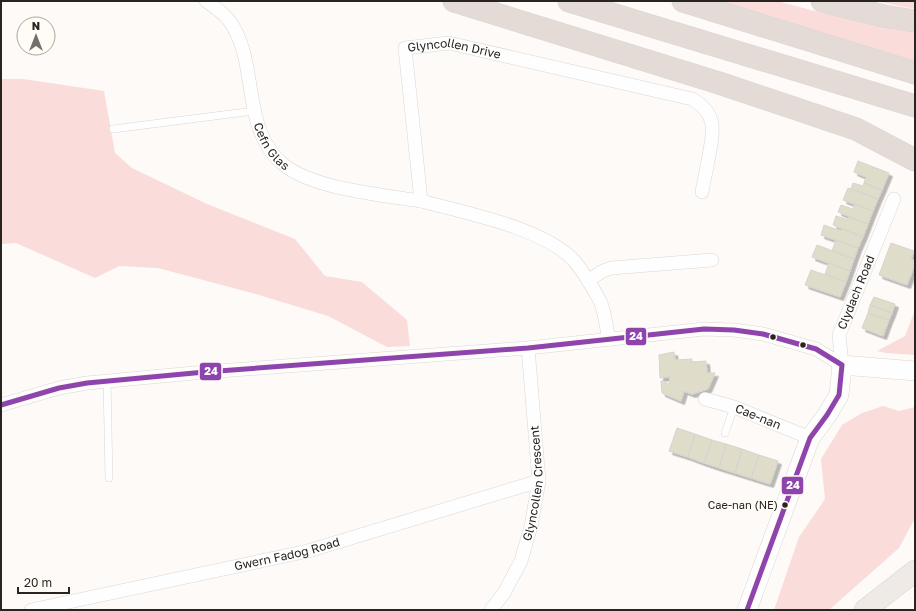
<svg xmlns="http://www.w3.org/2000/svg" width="916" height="611" font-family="'Golos Text',sans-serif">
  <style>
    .green { fill: #fadcda }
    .building { fill: #dfdcca; stroke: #d5d4cf; filter: url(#shadow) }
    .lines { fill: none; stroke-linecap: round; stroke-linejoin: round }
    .lane-casing { stroke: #dad7d3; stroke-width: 8 }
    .street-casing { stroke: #dad7d3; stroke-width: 14 }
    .secondary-casing { stroke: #dad7d3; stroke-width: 20 }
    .primary-casing { stroke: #d7d6d4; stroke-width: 22 }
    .highway-casing { stroke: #d7d6d4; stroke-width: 23 }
    .lane { stroke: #fffefe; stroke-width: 7 }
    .street { stroke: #fffefe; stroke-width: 13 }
    .secondary { stroke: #fffefe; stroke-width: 19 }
    .primary { stroke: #efeae6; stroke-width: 21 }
    .highway { stroke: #e4dbd7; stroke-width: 22 }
    .bus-1-casing { stroke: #fffbf5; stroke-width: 8 }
    .bus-1 { stroke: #8e44ad; stroke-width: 5 }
    .bus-dot { fill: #282520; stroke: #fffbf5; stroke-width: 1.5 }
    .labels { text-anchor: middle; stroke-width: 3; stroke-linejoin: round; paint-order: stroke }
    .bus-label { font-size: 11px; fill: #282520; stroke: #fffbf5; text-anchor: end }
    .street-label { font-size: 12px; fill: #282520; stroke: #fffbf5 }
    .line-badge { stroke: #fffbf5; stroke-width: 1.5 }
    .badge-label { font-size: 11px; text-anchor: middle; font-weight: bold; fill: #fff }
  </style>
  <defs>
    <filter id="shadow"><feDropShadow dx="3.5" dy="3.5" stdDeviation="0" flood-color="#0004"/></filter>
  </defs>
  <rect width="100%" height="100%" fill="#fdfaf7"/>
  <path class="green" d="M715,1H777L822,13L915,32V62Z
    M875,1H915V9Z
    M1,79H23L104,91L115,153L132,168L207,204L295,239L325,276L362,282L407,320L410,346L387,347L328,316L252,293L158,268L119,266L95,278L16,243L1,244Z
    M915,310V355L886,353L877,351L905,336Z
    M883,406L899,411L915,407V518L899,548L829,610H774L799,537L825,499L821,459L842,425L862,413Z"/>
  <path class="building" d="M858,161L889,173L882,190L864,183L866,177L854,172Z
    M853,183L863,186L864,183L882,190L878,199L851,189Z
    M848,188L878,199L873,211L843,200Z
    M855,204L873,211L868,224L838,212L841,205L853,209Z
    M836,216L848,220L849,217L868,224L863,237L833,225Z
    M824,225L841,231L842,229L863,237L858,248L821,235Z
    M836,240L858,248L854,259L832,251Z
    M891,243L914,251L911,259L915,261V264L907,285L879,275Z
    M817,245L854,259L850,271L812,257Z
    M829,263L850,271L846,282L825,274Z
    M811,270L846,282L840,297L805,285Z
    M874,297L895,304L892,313L870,305Z
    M870,305L892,313L889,320L868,313Z
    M868,313L889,320L883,336L862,328Z
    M674,352L675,360L692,359V362L706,361L707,373H715L708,389L692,394L684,391L681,401L662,393L661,381L669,384L670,377L660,378L659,355Z
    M677,428L695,434L688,457L669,451Z
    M695,434L712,440L704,463L688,457Z
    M712,440L726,444L719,468L704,463Z
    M726,444L742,449L735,473L719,468Z
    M742,449L759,455L751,478L735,473Z
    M759,455L778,461L770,484L751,478Z"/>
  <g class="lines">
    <g class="lane-casing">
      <path id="lane" d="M113,129L254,111
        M107,381L109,478
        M725,433L734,407"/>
    </g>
    <g class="street-casing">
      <g id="street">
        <path id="s1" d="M206,1C216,8 228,16 234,28C258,71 242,131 284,165C314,189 383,195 421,201"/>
        <path d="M588,281L601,272L611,268L712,260"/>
        <path id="s2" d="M609,339C606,328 605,311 600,301C594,290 583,271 575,262C548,229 463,212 421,201L405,48L449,43L692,99C717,113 714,131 709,155C707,168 704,180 702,192"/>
        <path id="s3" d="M842,365L839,335L894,199"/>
        <path id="s4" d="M705,399L734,407L810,438"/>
        <path d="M1,405L59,388L87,383L205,372L528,348L704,329L734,330L763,334L816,349L842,365"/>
        <path id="s5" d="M31,610L308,551L539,481"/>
        <path id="s6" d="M491,610L504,593L521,561L531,526L539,481L528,348"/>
      </g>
    </g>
    <g class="secondary-casing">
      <path id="secondary" d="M747,610L810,438L827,415L839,395L842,365L915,371"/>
    </g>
    <g class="primary-casing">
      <path id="primary" d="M865,610L915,571"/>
    </g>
    <g class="highway-casing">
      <path id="highway" d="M454,1L719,83L856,129L915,160
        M569,1L915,106
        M683,1L915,73
        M822,1L884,16L915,21"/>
    </g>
    <use href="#lane" class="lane"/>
    <use href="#street" class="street"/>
    <use href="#secondary" class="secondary"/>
    <use href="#primary" class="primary"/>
    <use href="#highway" class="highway"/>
    <g class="bus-1-casing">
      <path id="bus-1" d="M1,405L59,388L87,383L205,372L528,348L704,329L734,330L763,334L816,349L842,365
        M747,610L810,438L827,415L839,395L842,365"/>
    </g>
    <use href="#bus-1" class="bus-1"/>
  </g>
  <g class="bus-dot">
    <circle cx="773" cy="337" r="3.5"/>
    <circle cx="803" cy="345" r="3.5"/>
    <circle cx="785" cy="505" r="3.5"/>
  </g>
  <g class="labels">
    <g class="bus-label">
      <text x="778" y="509">Cae-nan (NE)</text>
    </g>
    <g class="street-label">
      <text dy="4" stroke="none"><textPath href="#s2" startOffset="457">Glyncollen Drive</textPath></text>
      <text dy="4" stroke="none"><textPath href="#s1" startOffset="165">Cefn Glas</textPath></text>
      <text dy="4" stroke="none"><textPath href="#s3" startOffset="76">Clydach Road</textPath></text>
      <text dy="4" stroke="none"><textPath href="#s4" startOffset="56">Cae-nan</textPath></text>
      <text dy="4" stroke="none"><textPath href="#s6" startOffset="137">Glyncollen Crescent</textPath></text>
      <text dy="4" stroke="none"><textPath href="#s5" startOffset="262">Gwern Fadog Road</textPath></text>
    </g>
  </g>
  <g class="line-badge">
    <rect x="625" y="327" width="22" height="19" rx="4" fill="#8e44ad"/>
    <rect x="199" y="362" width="23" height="19" rx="4" fill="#8e44ad"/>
    <rect x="781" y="476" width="23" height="19" rx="4" fill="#8e44ad"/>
  </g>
  <g class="badge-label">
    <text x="636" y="340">24</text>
    <text x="211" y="375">24</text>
    <text x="793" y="489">24</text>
  </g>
  <rect width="916" height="611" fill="none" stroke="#282520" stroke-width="4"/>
  <g transform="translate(36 36)"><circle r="19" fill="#fffbf5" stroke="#a9a5a0"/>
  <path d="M0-3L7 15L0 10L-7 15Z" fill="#73706b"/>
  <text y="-6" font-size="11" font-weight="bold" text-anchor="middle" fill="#282520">N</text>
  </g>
  <path d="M18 587v6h51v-6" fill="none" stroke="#282520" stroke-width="2"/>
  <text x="24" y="587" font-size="12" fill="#282520" stroke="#fffbf5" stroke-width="3" paint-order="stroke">20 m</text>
</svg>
